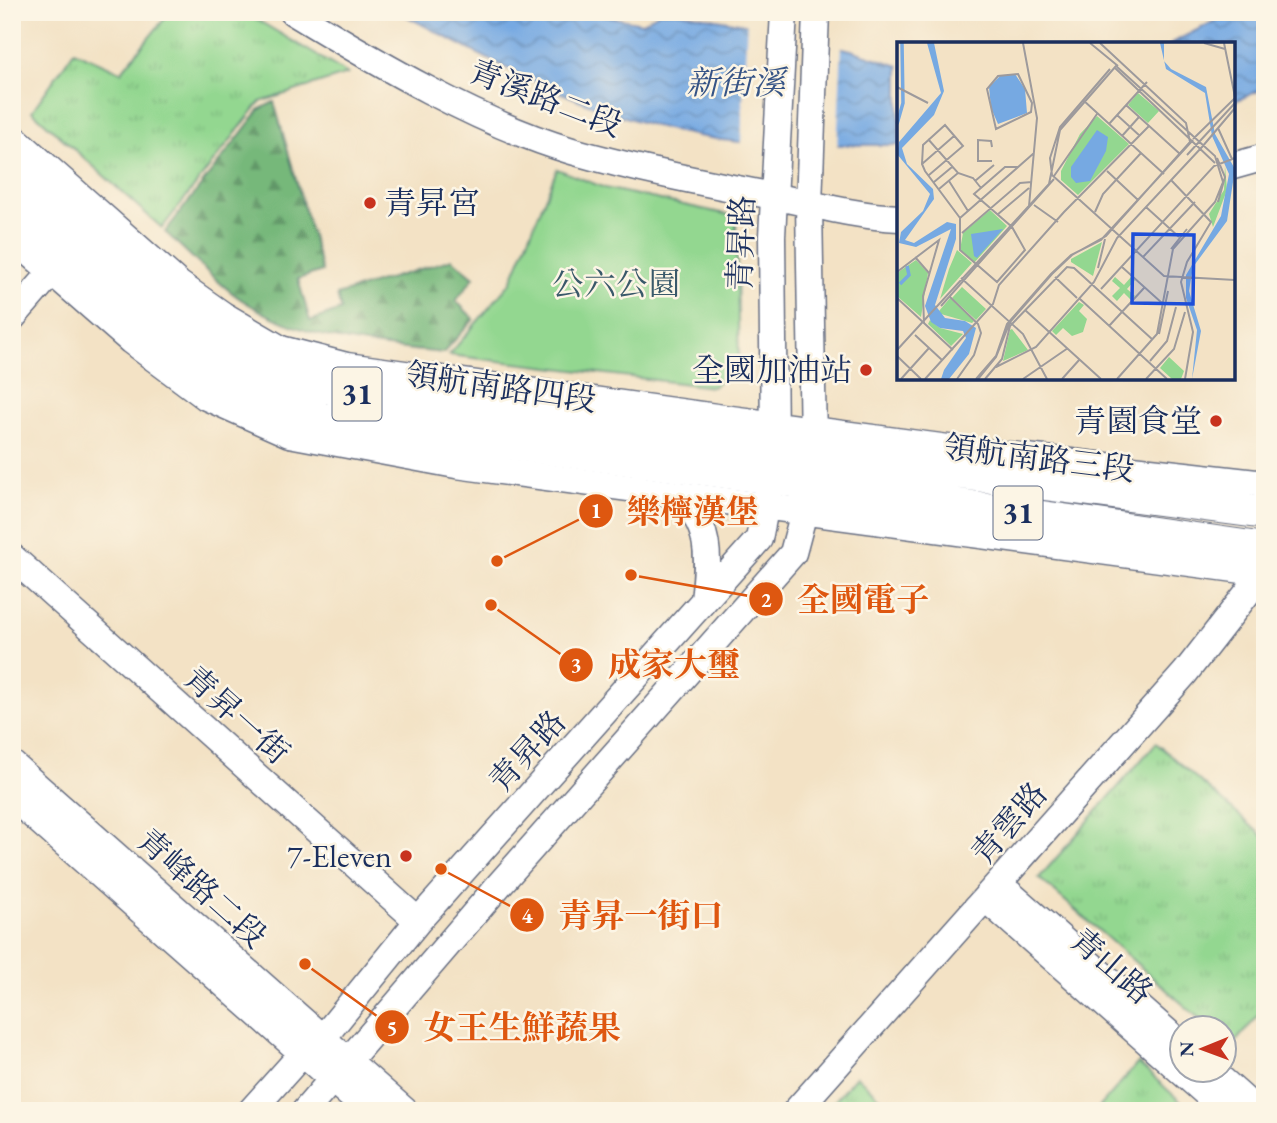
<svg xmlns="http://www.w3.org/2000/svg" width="1277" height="1123" font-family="'EB Garamond','Noto Serif TC',serif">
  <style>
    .grass { fill: url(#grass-tufts); stroke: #578377; stroke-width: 2 }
    .forest { fill: url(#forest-firs); stroke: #48746c; stroke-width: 2 }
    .park { fill: #93d790; stroke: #578377; stroke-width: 2 }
    .water { fill: url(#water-waves); stroke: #486ca0; stroke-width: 2 }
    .pier { fill: #f3e2c5 }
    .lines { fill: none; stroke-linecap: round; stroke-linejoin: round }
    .minor-casing { stroke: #676e82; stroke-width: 29 }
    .major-casing { stroke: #676e82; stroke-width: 34 }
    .minor { stroke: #fff; stroke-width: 26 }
    .major { stroke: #fff; stroke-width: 32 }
    .poi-dot { fill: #c8321e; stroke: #fcf5e5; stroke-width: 2.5 }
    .labels { text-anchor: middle; stroke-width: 5; stroke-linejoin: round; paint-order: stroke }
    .shield { fill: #fcf5e5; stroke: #5e6a86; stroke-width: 2 }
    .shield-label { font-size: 30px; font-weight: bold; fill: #1b2f5e }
    .street-label { font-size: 32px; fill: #1b2f5e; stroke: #fcf5e5 }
    .poi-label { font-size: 32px; fill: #1b2f5e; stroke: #fcf5e5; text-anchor: end }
    .park-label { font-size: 32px; fill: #39596a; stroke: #fcf5e5 }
    .water-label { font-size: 33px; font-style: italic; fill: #365486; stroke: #fcf5e5 }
    .inset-river { fill: none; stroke: #76a9e2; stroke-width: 3.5 }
    .inset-road { fill: none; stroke: #9d9a9c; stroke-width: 2 }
    .view { fill: #1d4ed8; fill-opacity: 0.15; stroke: #1d4ed8; stroke-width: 3.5 }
    .inset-edge { fill: none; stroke: #1b2f5e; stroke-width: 3.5 }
    .leader { fill: none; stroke: #de5710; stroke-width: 2.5 }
    .callout-dot { fill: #de5710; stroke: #fcf5e5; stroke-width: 2.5 }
    .mark-label { font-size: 21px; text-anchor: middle; font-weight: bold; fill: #fff }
    .callout-label { font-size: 33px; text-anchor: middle; font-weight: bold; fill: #de5710; stroke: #fcf5e5; stroke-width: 5; stroke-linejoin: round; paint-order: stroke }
  </style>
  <defs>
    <pattern id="grass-tufts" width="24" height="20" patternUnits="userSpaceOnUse" patternTransform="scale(1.75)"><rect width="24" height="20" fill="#93d790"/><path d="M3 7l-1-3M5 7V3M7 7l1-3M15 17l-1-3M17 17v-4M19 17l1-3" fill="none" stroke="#7eb97f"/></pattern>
    <pattern id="forest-firs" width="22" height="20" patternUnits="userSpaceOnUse" patternTransform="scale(1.75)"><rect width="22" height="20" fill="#76b87a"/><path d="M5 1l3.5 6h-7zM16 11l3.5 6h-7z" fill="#609667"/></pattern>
    <pattern id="water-waves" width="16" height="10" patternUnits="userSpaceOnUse" patternTransform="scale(1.75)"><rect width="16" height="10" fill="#76a9e2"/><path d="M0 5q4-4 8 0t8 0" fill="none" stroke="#608aba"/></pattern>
  </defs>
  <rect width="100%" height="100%" fill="#fcf5e5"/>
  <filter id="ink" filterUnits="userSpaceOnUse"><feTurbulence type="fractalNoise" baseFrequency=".0143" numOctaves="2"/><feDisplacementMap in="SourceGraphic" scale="14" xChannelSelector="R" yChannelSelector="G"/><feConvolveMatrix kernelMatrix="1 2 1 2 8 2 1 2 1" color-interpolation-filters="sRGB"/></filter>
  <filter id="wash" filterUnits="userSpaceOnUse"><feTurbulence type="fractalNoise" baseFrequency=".00686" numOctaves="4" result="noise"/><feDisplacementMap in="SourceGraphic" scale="28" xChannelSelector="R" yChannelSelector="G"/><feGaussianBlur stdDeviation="1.57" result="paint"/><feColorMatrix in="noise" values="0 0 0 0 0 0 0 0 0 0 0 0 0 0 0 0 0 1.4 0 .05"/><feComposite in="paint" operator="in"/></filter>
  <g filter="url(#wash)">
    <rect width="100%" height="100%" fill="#f3e2c5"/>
    <path class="grass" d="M170,12H244L348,74L260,102L162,228L32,111L74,51L121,72Z
      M1156,743L1265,838V1008L1231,1047L1225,1041L1224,1028H1210L1039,878Z
      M1138,1063L1191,1111H1096Z
      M856,1076L895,1111H826Z"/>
    <path class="forest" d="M274,102L322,271L298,279L310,321L341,310L337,295L452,259L474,277L456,301L474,319L443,353C370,345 306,342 242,300C215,282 190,254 165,232L260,109Z"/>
    <path class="park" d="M557,169L605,188L730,215L736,222L739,367L712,387L449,355L511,282Z"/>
    <path class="water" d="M399,12H584L642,23L660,12H678L744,24L851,50L899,66V145C846,144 792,146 740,142C620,131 503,68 399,12Z
      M1232,12H1265V88L1233,102V44H1170Z"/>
    <path class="pier" d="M747,21L842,44L837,147L741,145Z"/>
  </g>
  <g filter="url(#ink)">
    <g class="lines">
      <g class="minor-casing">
        <path id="minor" d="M293,12C375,62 480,124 572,151C634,169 700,182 763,194C809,203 853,216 899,218
          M12,136L179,284L223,315L281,349L347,366L731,419L956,449L1265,484
          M1233,166L1265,157
          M12,237L131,341L206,397L289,434L456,465L1265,573
          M12,318L51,273
          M774,441L772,236L784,12
          M813,444L809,205L816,12
          M677,495C712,524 709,558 704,600
          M12,557L418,921
          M12,764L405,1111
          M12,797L368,1111
          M999,884L1182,1045
          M986,899L1226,1111
          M1211,1070L1257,1111
          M251,1111L302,1054L322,1039L418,921L759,539L769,489
          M305,1111L499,885L793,553L808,497
          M796,1111L1185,673L1263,573"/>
      </g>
      <g class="major-casing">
        <path id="major" d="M12,168L161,302L206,334L273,374L347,392L1265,513
          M12,206C89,275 168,361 266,400C284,408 303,413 322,419L770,478L1265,549"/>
      </g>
      <use href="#minor" class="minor"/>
      <use href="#major" class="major"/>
    </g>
  </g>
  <g class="poi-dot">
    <circle cx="370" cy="203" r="7"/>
    <circle cx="866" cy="370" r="7"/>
    <circle cx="1216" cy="421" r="7"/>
    <circle cx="406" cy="856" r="7"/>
  </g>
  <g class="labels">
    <g class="shield">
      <rect x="332.5" y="367.5" width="49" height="53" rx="5"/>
      <rect x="993.5" y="486.5" width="49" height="53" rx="5"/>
    </g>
    <g class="shield-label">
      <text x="357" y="404">31</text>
      <text x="1018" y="523">31</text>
    </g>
    <g class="street-label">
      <text transform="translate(546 98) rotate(21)" y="11">青溪路二段</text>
      <text transform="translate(741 243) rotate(-88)" y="11">青昇路</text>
      <text transform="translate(501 387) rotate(8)" y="11">領航南路四段</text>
      <text transform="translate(1039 458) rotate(7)" y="11">領航南路三段</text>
      <text transform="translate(237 715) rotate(42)" y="11">青昇一街</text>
      <text transform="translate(527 751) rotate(-48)" y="11">青昇路</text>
      <text transform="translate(1009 823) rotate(-49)" y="11">青雲路</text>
      <text transform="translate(202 888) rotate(42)" y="11">青峰路二段</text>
      <text transform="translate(1112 966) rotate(41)" y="11">青山路</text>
    </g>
    <g class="poi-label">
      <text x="384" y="214" text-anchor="start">青昇宮</text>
      <text x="852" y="381">全國加油站</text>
      <text x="1202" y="432">青園食堂</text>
      <text x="392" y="867">7-Eleven</text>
    </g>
    <g class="park-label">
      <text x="616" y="295">公六公園</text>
    </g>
    <g class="water-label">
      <text x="736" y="94">新街溪</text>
    </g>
  </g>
  <g transform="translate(897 42)">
    <rect width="338" height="338" fill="#f3e2c5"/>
    <path d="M241,51L262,69L251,81L231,63ZM205,200L196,234L174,220V217ZM218,235L227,243L234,235L238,238L230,247L238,254L234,258L227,251L220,259L215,254L223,246L215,239ZM182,260L187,263L182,269L190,277L186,290L175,294L166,286L159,293L155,289Z" fill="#93d790"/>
    <path d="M200,74L232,102L181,153L164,138V129L183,92ZM328,124L330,148L316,185L312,172L327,148ZM93,168L110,184L77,221L63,208L66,191ZM60,208L75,221L43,257L52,227ZM19,218L31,231L24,275L0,254V231ZM65,245L89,267L79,278L55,256ZM53,256L77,279L75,281L44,272L42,269ZM33,278L43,286L66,292L54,304L31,282ZM115,287L131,308L106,319L113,288ZM272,315L287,329L284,337H275L263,326Z" fill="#93d790"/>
    <path d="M30,1H37L47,49L37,73L5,106L10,122L36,147L37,157L8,198L17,201L50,180L59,182V197L38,263L48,276L68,279L79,286L72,312L52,337H44L47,328L69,296L66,289L43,286L34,280L28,264L54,187L19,205L2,201L4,190L26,169L33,152L0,112L2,100L44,51ZM263,1H267V19L274,27L309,45L318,92L338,127L330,179L296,225L292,249L304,289L295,337L300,288L289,256V233L324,174L332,132L315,94L308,51L269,27ZM118,32L128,47L130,71L101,82L94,66L92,45L103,34ZM200,88L211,95L209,109L193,139L179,141L174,135V125ZM106,187L80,216L77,214L74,192Z" fill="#76a9e2"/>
    <path class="inset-river" d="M0,82L6,61L5,1M3,242L12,233L10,224"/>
    <path class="inset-road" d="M126,1L140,76L132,164M193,1L221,24M307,1L328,7M327,1L338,55M218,26L318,121M213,27L163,85L153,116L155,133L267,234L338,238M121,32L135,61L134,70L99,87L90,47L101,34ZM0,45L31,61M186,58L267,132M229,63L283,112M220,73L243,94M212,82L250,40M321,86L335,117M225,94L242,75M31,97L61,131L76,136L84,146M296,97L338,56M305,105L338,66M290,113L338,61M320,116L328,135L321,160M95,119H81V98L94,99L95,105M25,122L57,94M210,129L241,158M32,133L66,104L48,83L26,103L25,122L28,129L63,176V208L100,240L128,208L115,185L77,152L108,125H121M157,134L200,72M274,138L314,180L290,220L284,240L296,290L288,337M52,139L71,169M78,139L97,123M37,140L55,125M42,147L61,131M137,163L161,180M249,165L282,195M198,170L206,152L244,111M100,173L132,146M63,176L137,111M65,191L123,141L135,140M274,207L290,187M18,215L32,231M246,215L298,160M225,225L265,261M201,226L208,197M0,230L42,198L26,254L27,281M158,235L180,256M64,236L126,292L150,337M204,247L317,124L338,116M53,255L81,282L84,291L77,313L60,337M0,256L56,308M183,257L270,337M44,264L157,137M128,268L204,337M212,284L247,246M262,292L271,249M18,293L45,318M0,308L152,142L163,88L219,24L318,114L326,140L318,160L276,207L260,292L220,337M0,314L24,337M253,319L270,299L279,265M99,325L139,305L197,240L220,196L305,105M4,337L32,306M28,337L96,262L102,243L167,170L252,84M79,337L99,314L110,282L154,232L174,213L204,198L296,98M81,337L99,315L113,280L155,232L175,213L209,194L293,100L289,81L203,1M88,337L105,317L113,284L170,225L177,226L256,298M126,337L171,306M165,337L183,317M249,337L277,307L288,270"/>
    <path class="view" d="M236,192L297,193L296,262L235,261Z"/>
    <rect width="338" height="338" class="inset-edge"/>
  </g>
  <path class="leader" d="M497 561L596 511M631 575L766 599M491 605L576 665M441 869L527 915M305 964L392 1027"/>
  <g class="callout-dot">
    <circle cx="497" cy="561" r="7"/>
    <circle cx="631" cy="575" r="7"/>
    <circle cx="491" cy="605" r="7"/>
    <circle cx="441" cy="869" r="7"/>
    <circle cx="305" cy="964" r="7"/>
    <circle cx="596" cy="511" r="18"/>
    <circle cx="766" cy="599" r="18"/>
    <circle cx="576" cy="665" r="18"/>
    <circle cx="527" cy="915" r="18"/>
    <circle cx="392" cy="1027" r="18"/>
  </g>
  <g class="mark-label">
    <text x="596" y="518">1</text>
    <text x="766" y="607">2</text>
    <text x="576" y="672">3</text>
    <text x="527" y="923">4</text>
    <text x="392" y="1035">5</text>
  </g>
  <g class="callout-label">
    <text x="693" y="523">樂檸漢堡</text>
    <text x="863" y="611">全國電子</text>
    <text x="674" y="676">成家大璽</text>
    <text x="641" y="927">青昇一街口</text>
    <text x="522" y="1039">女王生鮮蔬果</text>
  </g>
  <rect width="1277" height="1123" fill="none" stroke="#fcf5e5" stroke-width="42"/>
  <g transform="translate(1203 1049) rotate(269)"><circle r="33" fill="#fcf5e5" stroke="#a2a6af" stroke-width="2"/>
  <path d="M0-5L12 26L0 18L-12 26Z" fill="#c8321e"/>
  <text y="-10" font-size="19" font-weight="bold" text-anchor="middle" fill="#1b2f5e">N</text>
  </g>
</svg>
